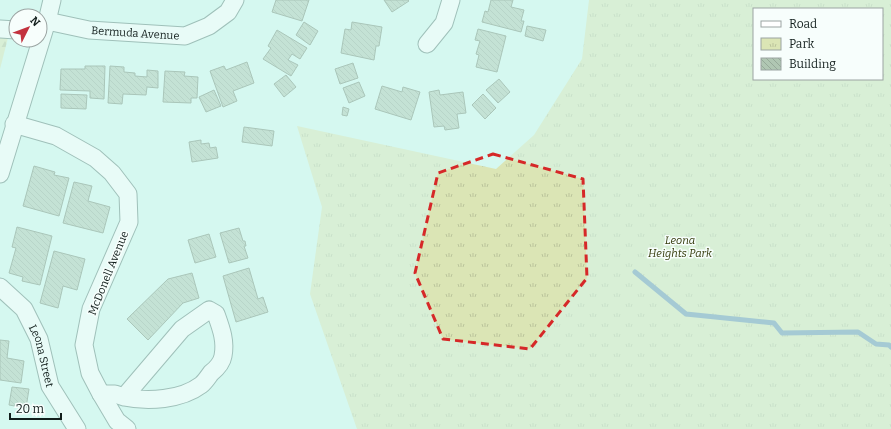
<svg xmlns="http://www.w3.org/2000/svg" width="891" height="429" font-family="Bitter,serif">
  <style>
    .forest { fill: url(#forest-firs) }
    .park { fill: url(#park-tufts); fill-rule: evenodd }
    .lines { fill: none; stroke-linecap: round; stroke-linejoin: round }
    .stream { stroke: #6b93b1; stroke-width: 5 }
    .building { fill: url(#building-back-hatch); stroke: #758a77 }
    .minor-casing { stroke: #5e7e77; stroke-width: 19 }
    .minor { stroke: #fff; stroke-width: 17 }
    .marked { fill: none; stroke: #d62828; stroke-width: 3; stroke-dasharray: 8 5; stroke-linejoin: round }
    .labels { text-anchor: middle; stroke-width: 3; stroke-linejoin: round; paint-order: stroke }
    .street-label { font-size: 11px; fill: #121e1c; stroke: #f7fefc }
    .park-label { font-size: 11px; font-style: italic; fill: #333909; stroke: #f7fefc }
  </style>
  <defs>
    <pattern id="forest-firs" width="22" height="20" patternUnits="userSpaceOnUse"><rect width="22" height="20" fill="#dbe5b5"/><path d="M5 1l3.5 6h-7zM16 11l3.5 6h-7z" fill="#bbc49b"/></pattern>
    <pattern id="park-tufts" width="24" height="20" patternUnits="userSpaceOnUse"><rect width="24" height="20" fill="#dbe5b5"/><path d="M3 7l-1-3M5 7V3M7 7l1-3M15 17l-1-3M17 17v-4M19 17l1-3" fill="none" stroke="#bbc49b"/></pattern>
    <pattern id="building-back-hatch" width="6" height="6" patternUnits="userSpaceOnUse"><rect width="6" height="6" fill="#b0c7b3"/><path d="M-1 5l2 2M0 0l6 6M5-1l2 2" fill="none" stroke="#96aa99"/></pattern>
  </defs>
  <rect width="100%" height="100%" fill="#d5f8f0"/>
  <path class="forest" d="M0,21L12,22L0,69Z"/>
  <path class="park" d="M589,0H891V429H357L310,294L322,207L297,126L496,169L534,135L582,59ZM754,9H882V79H754Z"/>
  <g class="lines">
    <path class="stream" d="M635,272L686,314L774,323L782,333L858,332L876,344L889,345L891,347"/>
  </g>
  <path class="building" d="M276,0H309L302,21L272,12Z
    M384,0H408L409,1L392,12Z
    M491,0H513L511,7L524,10L521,21H524L521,32L482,22L485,11L488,12Z
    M304,22L318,31L310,45L296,35Z
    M352,22L382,27L379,46H376L374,60L341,53L345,29L351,30Z
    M527,26L546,30L543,41L525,36Z
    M478,29L506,36L497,72L476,67L479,55L476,54L480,41L475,40Z
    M277,30L307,48L300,59L292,54L288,60L298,65L291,76L263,59L271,48L268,46Z
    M247,62L254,83L233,91L237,101L223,107L210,71L224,66L226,70Z
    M353,63L358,78L340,84L335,69Z
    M85,66H105L104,99L90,98V91L60,90L61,69H85Z
    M110,66L124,67V72L135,73V76L147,77V70L158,71V88L147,87L146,95L123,94L122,104L108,103Z
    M165,71L185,72L184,76L198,77L197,98H191V103L163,102Z
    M286,75L296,87L284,97L274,84Z
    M499,79L510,92L498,103L486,90Z
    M359,82L365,96L349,103L343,88Z
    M382,86L402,92L403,87L420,92L411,120L375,109Z
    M214,90L221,106L206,112L199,97Z
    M439,90L440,95L463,92L466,113L457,114L459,128L445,130L444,126L434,127L429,92Z
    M61,94L87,95L86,109L61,108Z
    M483,94L496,108L485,119L472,105Z
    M343,107L349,109L347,116L342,115Z
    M244,127L274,131L272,146L242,142Z
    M201,140V144L209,143L210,148L216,147L218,158L192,162L189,142Z
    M34,166L55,172L54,175L69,178L59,216L23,206Z
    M74,182L92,186L88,201L110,207L103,233L63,223Z
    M17,227L52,236L40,285L22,281L23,277L9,273L16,248L12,247Z
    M239,228L243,241H245L246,246H244L248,258L229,263L220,233Z
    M209,234L216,257L195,263L188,240Z
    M54,251L85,259L77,290L63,286L58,308L40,303Z
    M249,268L258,299L263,297L268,312L236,322L223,276Z
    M192,273L199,298L183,303L148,340L127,319L168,279Z
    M0,340L9,341L7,358L24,361L21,383L0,380Z
    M12,387L29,389L26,408L9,405Z"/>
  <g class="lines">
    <g class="minor-casing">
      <g id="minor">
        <path id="s1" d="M40,24L47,21L89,30L185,36L209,26L228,12L235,0"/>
        <path d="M0,29L16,30"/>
        <path d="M427,44L444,23L451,0"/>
        <path d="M14,124L56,136L95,158L112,173L128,194L129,222L91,309L84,345L90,373L101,394L117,421L127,429"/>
        <path d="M0,174L47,21L52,0"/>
        <path id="s2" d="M0,287L24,309L39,339L50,386L77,429"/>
        <path d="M101,394H115L124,397L182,329L209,310L216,314C221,328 226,341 223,356C222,362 216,369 211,373C208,377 205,382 201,385C181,400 148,402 124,397"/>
      </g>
    </g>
    <use href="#minor" class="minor"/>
  </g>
  <path d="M0 0H891V429H0ZM493,154L583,179L587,278L530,349L443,339L415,273L438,173Z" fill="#d5f8f0" fill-opacity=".55" fill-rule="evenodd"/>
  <path class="marked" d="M493,154L583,179L587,278L530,349L443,339L415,273L438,173Z"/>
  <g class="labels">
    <g class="street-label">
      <text dy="4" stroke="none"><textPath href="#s1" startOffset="97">Bermuda Avenue</textPath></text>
      <text transform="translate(108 273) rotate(-68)" y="4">McDonell Avenue</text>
      <text dy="4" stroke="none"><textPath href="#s2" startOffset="83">Leona Street</textPath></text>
    </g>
    <g class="park-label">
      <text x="680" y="244">Leona<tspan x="680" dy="13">Heights Park</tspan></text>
    </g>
  </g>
  <rect x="753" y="8" width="130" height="72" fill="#f7fefc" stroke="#9ba4a2"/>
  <rect x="761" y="21" width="20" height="6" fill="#ffffff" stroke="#9ba4a2"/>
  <text x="789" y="28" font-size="12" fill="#121e1c">Road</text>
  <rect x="761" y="38" width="20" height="12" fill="url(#park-tufts)" stroke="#9ba4a2"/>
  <text x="789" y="48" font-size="12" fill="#121e1c">Park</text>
  <rect x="761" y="58" width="20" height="12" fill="url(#building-back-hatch)" stroke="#9ba4a2"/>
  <text x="789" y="68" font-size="12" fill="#121e1c">Building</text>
  <g transform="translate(28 28) rotate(48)"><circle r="19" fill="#f7fefc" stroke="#9ba4a2"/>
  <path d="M0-3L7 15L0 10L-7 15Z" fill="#c2323e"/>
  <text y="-6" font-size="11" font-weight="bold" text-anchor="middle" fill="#121e1c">N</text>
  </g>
  <path d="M10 413v6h51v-6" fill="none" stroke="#121e1c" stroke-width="2"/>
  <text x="16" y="413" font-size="12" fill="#121e1c" stroke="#f7fefc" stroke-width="3" paint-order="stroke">20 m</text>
</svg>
